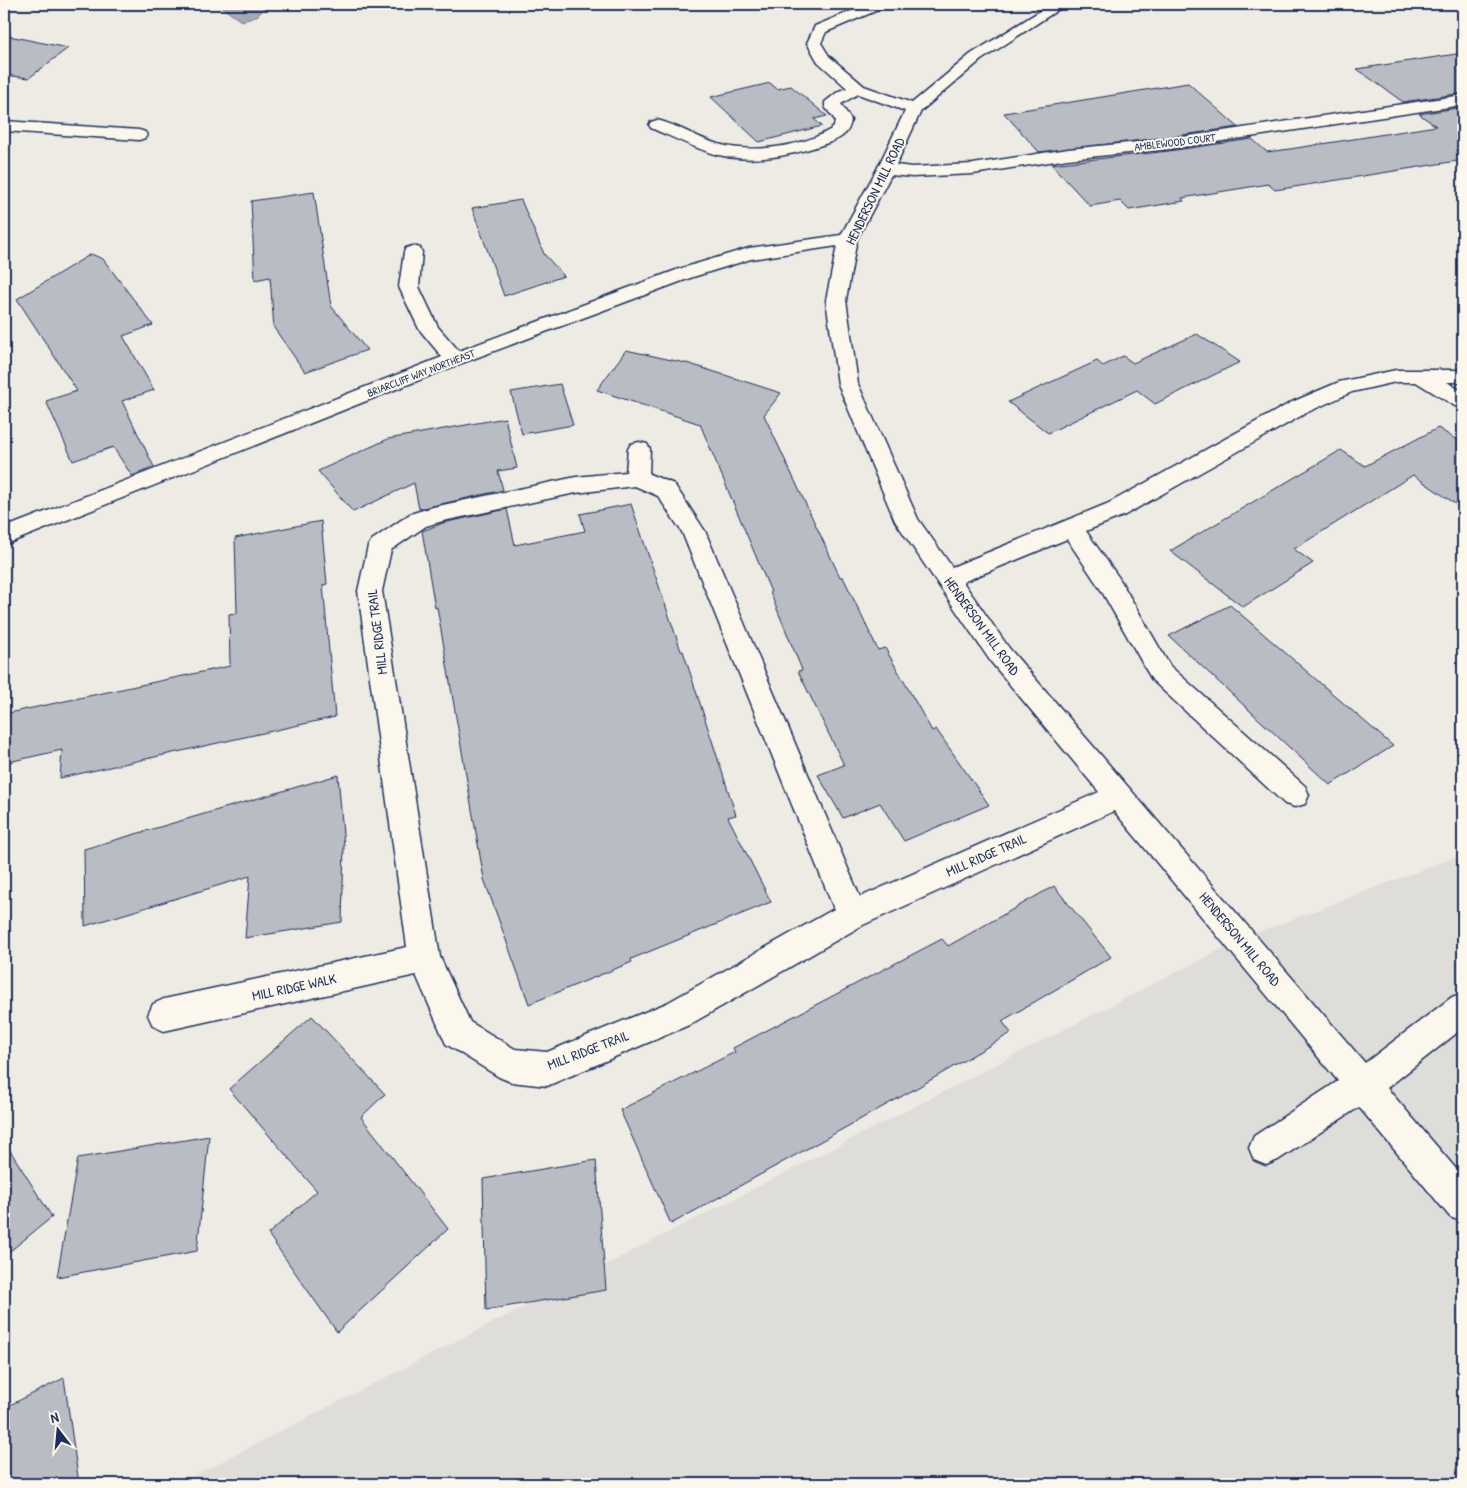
<svg xmlns="http://www.w3.org/2000/svg" width="1467" height="1488" font-family="'Patrick Hand',sans-serif">
  <style>
    .built { fill: #deddda }
    .water { fill: #a3a8b4; stroke: #6d7892 }
    .building { fill: #b9bcc3; stroke: #1b2f5e }
    .lines { fill: none; stroke-linecap: round; stroke-linejoin: round }
    .minor-casing { stroke: #1b2f5e; stroke-width: 3 }
    .minor { fill: #fbf7ec; fill-rule: evenodd }
    .labels { text-anchor: middle; stroke-width: 4; stroke-linejoin: round; paint-order: stroke }
    .far-street-label { font-size: 11px; fill: #1b2f5e; stroke: #fbf7ec }
    .street-label { font-size: 14px; fill: #1b2f5e; stroke: #fbf7ec }
  </style>
  <rect width="100%" height="100%" fill="#eeebe4"/>
  <filter id="ink" filterUnits="userSpaceOnUse"><feTurbulence type="fractalNoise" baseFrequency=".02" numOctaves="2"/><feDisplacementMap in="SourceGraphic" scale="10" xChannelSelector="R" yChannelSelector="G"/><feConvolveMatrix kernelMatrix="1 2 1 2 8 2 1 2 1" color-interpolation-filters="sRGB"/></filter>
  <g filter="url(#ink)">
    <path class="built" d="M1463,854V1484H178L1241,939Z"/>
    <path class="water" d="M217,4H265C262,16 252,19 241,21Z"/>
    <path class="building" d="M4,35L68,48L29,78L4,75Z
      M1463,53V93L1403,102L1357,69Z
      M770,83L777,89L791,86L827,116L814,119L822,126L759,142L711,97Z
      M1188,83L1238,127L1169,137L1039,152L1004,113Z
      M1463,107V160L1275,190L1268,184L1182,198L1184,201L1129,210L1120,201L1090,206L1051,164L1169,151L1252,139L1267,152L1290,149L1436,126L1419,114Z
      M314,192L331,306L367,350L305,372L274,328L270,277L255,280L251,201Z
      M521,200L544,254L564,276L504,296L472,208Z
      M91,254L103,259L153,325L123,336L154,390L122,401L154,467L132,476L113,447L73,461L46,401L77,391L17,299Z
      M1197,334L1240,362L1155,404L1137,390L1048,433L1008,402L1097,361L1103,366L1123,356L1133,363Z
      M626,350L690,364L781,393L764,415L840,577H843L878,650L885,648L932,731L936,729L989,805L904,841L880,803L843,818L818,775L844,765L798,671L802,670L770,592H771L700,424L597,390Z
      M560,384L573,425L522,434L511,392Z
      M505,418L517,468L498,471L503,490L419,509L414,483L353,512L318,471L388,439Z
      M1438,428L1463,444V509L1413,475L1294,549L1313,563L1243,607L1170,551L1341,450L1365,466Z
      M631,504L681,651H683L736,815L728,817L771,902L631,959L632,962L529,1004L484,879L437,607L435,608L422,531L443,523L507,509L515,545L585,531L580,514Z
      M321,521L327,584L323,585L335,717L60,778L62,750L4,763V714L230,666L229,614L237,613L235,538Z
      M1230,605L1393,746L1330,785L1169,636Z
      M338,775L344,846L342,922L245,938L250,876L85,926L84,849Z
      M1054,886L1111,957L1002,1021L1011,1033L915,1089L671,1224L620,1110L735,1052L733,1048L942,939L948,946Z
      M312,1016L385,1094L361,1117L448,1229L337,1332L268,1234L317,1191L229,1089Z
      M209,1136L197,1251L57,1277L78,1158Z
      M4,1141L52,1217L4,1256Z
      M596,1160L606,1290L486,1310L483,1179Z
      M64,1378L79,1484H4V1408Z"/>
    <g class="lines">
      <g class="minor-casing">
        <path id="minor" d="M868,4H887L885,7L826,32L821,43L829,56L864,86L912,103L971,54L1051,4H1067L981,60L921,111L896,165L912,167L973,164L1068,149L1169,139L1463,95V105L1169,149L1068,159L973,174L912,177L891,175L857,239L846,300L858,384L918,519L952,567L1109,503L1292,402L1339,382L1396,370H1463V382H1447L1463,392V408L1455,406L1416,382H1396L1352,392L1308,412L1125,515L1086,531L1119,578L1170,666L1305,786L1309,795L1305,804L1295,807L1285,804L1152,680L1101,590L1067,539L963,582L1009,648L1365,1063L1452,997L1463,993V1028L1387,1088L1463,1177V1222L1450,1217L1359,1107L1278,1160L1266,1165L1254,1160L1249,1148L1254,1136L1338,1081L1114,811L863,925L689,1025L547,1086L511,1082L499,1077L446,1044L416,975L164,1031L153,1026L148,1015L153,1004L164,999L407,947L358,591L368,546L372,540L410,514L433,507L576,477L626,472L628,449L631,444L639,442L647,444L650,449L649,474L674,484L705,531L860,897L1099,792L991,662L895,521L838,384L826,300L837,246L751,259L693,277L462,363L4,545V528L442,357L419,329L399,287L404,252L406,248L413,246L420,248L422,252L419,287L438,327L459,351L679,269L749,248L841,235L877,169L905,111L858,94L841,104L851,120C849,137 836,140 822,145C786,157 746,165 708,152C689,145 670,136 651,128L649,125L651,122L657,120C678,125 697,138 718,144C751,154 806,147 834,127L835,120L825,107V102L839,91L847,88L818,62L807,43L815,26ZM635,486L658,496L682,532L834,909L667,1003L547,1052L515,1049L470,1022L440,957L382,591L391,550L426,526L443,521L576,493Z
          M4,121L139,130L145,132L147,135L145,138L139,140L4,131Z"/>
      </g>
      <use href="#minor" class="minor"/>
    </g>
  </g>
  <g class="labels">
    <g class="far-street-label">
      <text transform="translate(1175 142) rotate(-7)" y="4">AMBLEWOOD COURT</text>
      <text transform="translate(421 373) rotate(-21)" y="4">BRIARCLIFF WAY NORTHEAST</text>
    </g>
    <g class="street-label">
      <text transform="translate(875 191) rotate(-64)" y="5">HENDERSON MILL ROAD</text>
      <text transform="translate(982 626) rotate(54)" y="5">HENDERSON MILL ROAD</text>
      <text transform="translate(377 632) rotate(-97)" y="5">MILL RIDGE TRAIL</text>
      <text transform="translate(986 855) rotate(-24)" y="5">MILL RIDGE TRAIL</text>
      <text transform="translate(1240 939) rotate(50)" y="5">HENDERSON MILL ROAD</text>
      <text transform="translate(294 987) rotate(-12)" y="5">MILL RIDGE WALK</text>
      <text transform="translate(588 1050) rotate(-21)" y="5">MILL RIDGE TRAIL</text>
    </g>
  </g>
  <rect width="1467" height="1488" fill="none" stroke="#fbf7ec" stroke-width="20"/>
  <rect x="10" y="10" width="1447" height="1468" fill="none" stroke="#1b2f5e" stroke-width="2" filter="url(#ink)"/>
  <g transform="translate(58 1430) rotate(344)" stroke="#fbf7ec" stroke-width="4" paint-order="stroke">
  <path d="M0-4L9 19L0 12L-9 19Z" fill="#1b2f5e"/>
  <text y="-8" font-size="14" font-weight="bold" text-anchor="middle" fill="#1b2f5e">N</text>
  </g>
</svg>
